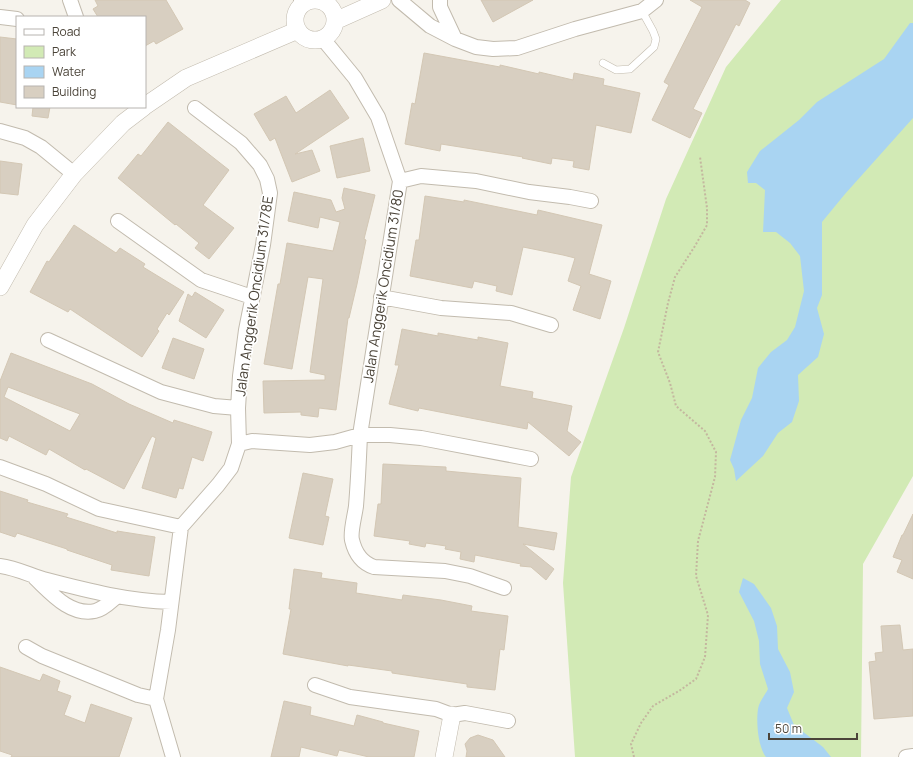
<svg xmlns="http://www.w3.org/2000/svg" width="913" height="757" font-family="Manrope,sans-serif">
  <style>
    .green { fill: #d2eab5 }
    .water { fill: #a9d4f2 }
    .building { fill: #d8cfc1; stroke: #d3c7b4; fill-rule: evenodd }
    .lines { fill: none; stroke-linecap: round; stroke-linejoin: round }
    .service-casing { stroke: #c2bbae; stroke-width: 8 }
    .minor-casing { stroke: #c2bbae; stroke-width: 16 }
    .tertiary-casing { stroke: #c2bbae; stroke-width: 18 }
    .path { stroke: #c4b79f; stroke-width: 2; stroke-dasharray: 2 2; stroke-linecap: butt }
    .service { stroke: #fff; stroke-width: 7 }
    .minor { stroke: #fff; stroke-width: 14 }
    .tertiary { stroke: #fff; stroke-width: 17 }
    .labels { text-anchor: middle; stroke-width: 3.5; stroke-linejoin: round; paint-order: stroke }
    .street-label { font-size: 14px; fill: #4b4439; stroke: #fff }
  </style>
  <rect width="100%" height="100%" fill="#f6f3ec"/>
  <path class="green" d="M781,0H913V476L863,564L861,757H575L563,583L571,477L624,328L666,199L726,67Z"/>
  <path class="water" d="M910,23H913V118L845,194L822,222V295L817,308L824,334L818,357L798,375L799,401L792,422L778,433L763,456L736,481L734,469L730,460L741,420L752,398L758,368L771,352L787,340L795,327L804,291L800,256L790,243L776,232H763L765,190L756,183H748L747,172L760,151L799,120L817,102L884,59Z
    M743,578L754,584L771,608L777,626L778,649L790,672L794,692L787,708L794,725L823,747L831,757H766C758,747 756,722 758,709C759,702 765,695 768,689L760,664L759,641L754,621L739,592Z"/>
  <path class="building" d="M95,0H166L183,29L156,44L154,41L145,46V17H98L93,9L98,6Z
    M481,0H533L493,22Z
    M690,0H745L750,3L739,26L736,24L693,109L702,113L690,138L652,120L669,85L664,82L702,7Z
    M0,37L17,39V105L0,102Z
    M424,53L500,67V65L539,74V72L573,80L574,73L604,79L603,85L640,93L631,133L596,125L589,170L573,167L574,161L552,158L551,164L522,158L523,157L441,144L440,151L405,144L412,103L415,104Z
    M330,90L349,118L295,154L312,150L320,171L292,182L275,138L270,141L254,114L286,96L296,113Z
    M33,107H50L48,118L32,116Z
    M168,122L229,170L203,205L234,228L209,259L195,248L199,243L176,224L175,225L118,178L138,154L141,156Z
    M363,138L370,171L337,178L330,146Z
    M0,161L22,164L18,195L0,193Z
    M344,188L375,195L364,239L366,240L357,284L349,318H348L336,410L319,408L318,417L301,415V412L264,413L263,381L325,380V375L310,372L323,279L308,277L292,369L264,364L278,284H280L287,243L333,251L340,222L320,217L318,228L288,221L294,192L331,200L336,212L345,209L342,198Z
    M425,196L464,202V200L537,215L538,210L602,225L589,274L611,281L600,319L573,310L581,286L568,281L575,258L563,255L523,247L512,295L496,291L497,286L474,281L472,288L410,276L416,240H419Z
    M74,225L116,253L120,248L145,264L143,267L184,292L169,315L167,313L157,329L159,331L142,357L70,309L68,312L30,292L47,261L49,262Z
    M195,292L224,310L206,338L179,321L188,294L192,297Z
    M402,329L438,336V333L478,340V337L508,343L500,386L533,392L532,398L572,406L567,431L581,442L569,456L528,422L527,429L419,408L418,411L389,404L399,365H395Z
    M173,338L204,349L194,379L162,368Z
    M11,353L92,384L129,404L173,423L174,420L212,432L203,461L192,457L183,489L179,488L176,498L142,488L156,438L152,436L124,489L86,469L85,470L49,449L46,455L9,436L7,441L0,438V381ZM8,387L80,414L70,431L4,397Z
    M383,464L446,467V471L521,478L518,527L557,533L554,550L523,544L554,569L546,580L531,567L520,566L521,564L475,555L474,562L460,559L461,552L445,549L446,546L426,543L425,547L409,544L410,541L374,536L378,504H381Z
    M303,473L333,479L325,516L329,517L323,545L289,538Z
    M0,491L28,500L27,502L68,514L66,517L117,533V531L155,537L149,576L111,570L112,565L67,550V549L17,533L15,537L0,532Z
    M913,514V579L897,572L902,560L893,557L902,535H903Z
    M294,569L322,573L321,578L357,583L356,593L402,600L403,595L441,600L472,606L471,611L508,616L504,650L500,649L495,690L467,687V684L392,673V671L348,665V666L283,654L291,609H289Z
    M900,625L903,650L913,649V716L874,719L869,662L876,661L875,653L883,652L881,626Z
    M0,667L40,681L43,674L60,681L57,691L71,696L64,715L85,723L91,704L132,718L119,757H11L12,755L0,751Z
    M284,701L311,707L310,715L354,726L357,715L383,722V723L419,731L414,757H369L339,750L337,756L301,747L299,757H271Z
    M478,735L493,740L505,757H466L467,751L465,744L470,738Z"/>
  <g class="lines">
    <g class="service-casing">
      <path id="service" d="M603,63L616,70L630,69L654,47L656,39L653,31L642,11"/>
    </g>
    <g class="minor-casing">
      <path id="minor" d="M70,0L76,17
        M301,0L304,4
        M399,0L430,26L455,39L476,47L493,49L517,48L575,29L642,11L656,0
        M440,0V7L455,39
        M0,17L17,19
        M323,39L355,78L378,117L400,181L360,435C359,459 358,482 356,506C355,515 350,532 352,540C355,553 362,563 374,567L445,571L470,576L504,588
        M195,108L241,143L260,165L267,179L270,193L263,245L246,330L240,376L238,408L239,444
        M0,131L25,138L41,147L74,174
        M400,181L421,176L476,181L529,192L570,197L591,201
        M118,221L201,280L252,297
        M381,297L441,308L511,313L551,325
        M48,340L161,392L214,406L238,408
        M0,467L46,484L99,509L181,527
        M0,566C16,568 32,576 47,580C89,591 129,601 171,602
        M35,578C51,593 70,616 95,611C104,609 110,602 116,597
        M26,647L42,656L138,695L156,699
        M315,685L350,697L436,709L452,715L465,713L508,721
        M173,757L156,699L168,630L181,527L218,485L231,468L239,444L252,441L310,445L335,442L360,435H390L421,438L531,459
        M906,757L913,756"/>
    </g>
    <g class="tertiary-casing">
      <path id="tertiary" d="M295 20a20 20 0 1 1 40 0a20 20 0 1 1-40 0Z
        M335,21L382,0
        M145,106L186,78L298,30
        M0,287L35,225L74,174L123,123L144,107
        M444,757L452,715"/>
    </g>
    <path class="path" d="M634,757L631,744L641,723L653,706L679,691L696,679L705,657L708,615L696,576L698,541L715,477L716,452L705,431L676,406L670,383L658,352L668,303L675,277L695,246L707,225V208L700,157"/>
    <use href="#service" class="service"/>
    <use href="#minor" class="minor"/>
    <use href="#tertiary" class="tertiary"/>
  </g>
  <g class="labels">
    <g class="street-label">
      <text transform="translate(383 286) rotate(-81)" y="5">Jalan Anggerik Oncidium 31/80</text>
      <text transform="translate(254 296) rotate(-82)" y="5">Jalan Anggerik Oncidium 31/78E</text>
    </g>
  </g>
  <rect x="16" y="16" width="130" height="92" fill="#ffffff" stroke="#b7b4b0"/>
  <rect x="24" y="29" width="20" height="6" fill="#ffffff" stroke="#b7b4b0"/>
  <text x="52" y="36" font-size="12" fill="#4b4439">Road</text>
  <rect x="24" y="46" width="20" height="12" fill="#d2eab5" stroke="#b7b4b0"/>
  <text x="52" y="56" font-size="12" fill="#4b4439">Park</text>
  <rect x="24" y="66" width="20" height="12" fill="#a9d4f2" stroke="#b7b4b0"/>
  <text x="52" y="76" font-size="12" fill="#4b4439">Water</text>
  <rect x="24" y="86" width="20" height="12" fill="#d8cfc1" stroke="#b7b4b0"/>
  <text x="52" y="96" font-size="12" fill="#4b4439">Building</text>
  <path d="M769 733v6h88v-6" fill="none" stroke="#4b4439" stroke-width="2"/>
  <text x="775" y="733" font-size="12" fill="#4b4439" stroke="#ffffff" stroke-width="3" paint-order="stroke">50 m</text>
</svg>
